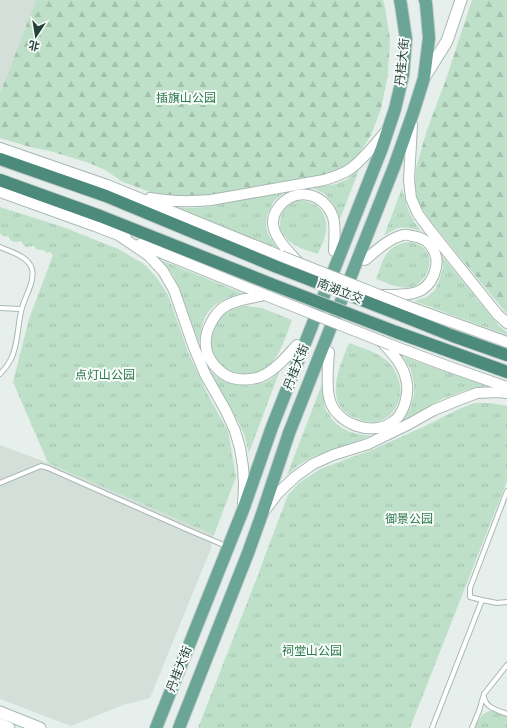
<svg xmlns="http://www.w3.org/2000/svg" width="507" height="728" font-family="Barlow,'Noto Sans SC',sans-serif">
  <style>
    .built { fill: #d4dfda }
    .grass { fill: url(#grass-tufts) }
    .forest { fill: url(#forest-firs) }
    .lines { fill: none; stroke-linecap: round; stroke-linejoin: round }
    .service-casing { stroke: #a8b8b2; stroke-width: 6 }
    .tertiary-casing { stroke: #a8b8b2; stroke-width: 12 }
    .secondary-casing { stroke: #a4bbb3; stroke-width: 13 }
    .primary-casing { stroke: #c2cac8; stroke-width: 14 }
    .trunk-casing { stroke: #c2cac8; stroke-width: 14 }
    .service { stroke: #fff; stroke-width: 4 }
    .tertiary { stroke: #fff; stroke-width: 10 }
    .secondary { stroke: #fff; stroke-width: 11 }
    .primary { stroke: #6aa596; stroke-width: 12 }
    .trunk { stroke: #4c8a7c; stroke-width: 12 }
    .tertiary-bridge-casing { stroke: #a8b8b2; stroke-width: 12; stroke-linecap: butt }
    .trunk-bridge-casing { stroke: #c2cac8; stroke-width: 14; stroke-linecap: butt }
    .tertiary-bridge { stroke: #fff; stroke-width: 10 }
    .trunk-bridge { stroke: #4c8a7c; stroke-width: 12 }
    .labels { text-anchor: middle; stroke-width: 4; stroke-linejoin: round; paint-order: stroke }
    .street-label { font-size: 12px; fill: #24423a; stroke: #f7fbf9 }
    .park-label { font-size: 12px; fill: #2d7a4b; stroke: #f7fbf9 }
  </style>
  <defs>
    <pattern id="grass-tufts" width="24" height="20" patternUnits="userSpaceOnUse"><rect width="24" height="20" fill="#bfe0c8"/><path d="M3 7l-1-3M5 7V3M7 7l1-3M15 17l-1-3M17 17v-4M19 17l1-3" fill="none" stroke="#a4c1ad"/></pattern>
    <pattern id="forest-firs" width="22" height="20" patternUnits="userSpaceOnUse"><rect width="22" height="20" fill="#bfe0c8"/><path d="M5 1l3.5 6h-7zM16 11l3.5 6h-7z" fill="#a4c1ad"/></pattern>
  </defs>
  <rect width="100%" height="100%" fill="#e6efeb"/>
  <path class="built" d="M0,0H36L1,91H0Z
    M0,445L48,463L214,535L210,551L150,698L123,705L71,726L0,699Z"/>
  <path class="grass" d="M359,170L340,219L334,205L325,194L313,188L336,184L346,180Z
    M402,188C406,205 410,218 421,231C404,226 399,225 384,236Z
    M284,192L273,202L267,215L266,226L268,234L277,248L172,207L193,208L213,206Z
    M299,200C305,201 312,202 317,206C326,213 328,226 325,236C324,242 320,248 318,254L300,248L289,241L280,231C280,212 282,207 299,200Z
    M0,207L63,227L118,249L144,264L157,278L168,295L188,352L209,397L228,431L236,477L214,535L48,463L13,382L29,319L53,255L50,252L46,253L44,250H40L36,249L34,246L25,247L21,241L16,242L11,241L8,236C4,237 3,237 0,233Z
    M410,242C416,244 422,245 426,251C435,262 425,283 412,287C401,290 387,283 376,279C383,260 386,244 410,242Z
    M441,255L499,326L507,332V335L414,301L427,297L435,290L440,278L443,267Z
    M161,260L242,293C230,297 217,301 209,311C202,319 201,333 199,343L180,291L173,275Z
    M246,306L262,308L292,320C286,335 281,354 269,366C240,392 196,358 216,324C224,312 232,308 246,306Z
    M349,343C371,351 394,357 399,382C401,388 401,394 399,400C396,408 392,415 384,419C376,424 366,422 358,419C321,406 339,368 349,343Z
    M402,356L486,386L467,390L442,399L403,421L410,409L414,395V383L411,370Z
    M280,370L249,453L244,434L238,421L210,371C214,374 218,378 223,380C238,387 257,388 271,379C274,377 277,373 280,370Z
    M322,384C323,392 323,402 326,410C327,412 330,415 331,418C342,432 355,434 371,436L312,457L299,465L287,475Z
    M474,403H491L507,406V481L410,728H198L258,575L264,558L288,495L299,483L320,469L374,449L423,427L459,409Z
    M489,711H496L507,716V728H475C478,720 481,714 489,711Z"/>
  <path class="forest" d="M36,0H383L385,7L390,39L388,74L381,109L371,135L359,154L346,166L322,176L208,196L182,197L153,193L123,182L105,170L89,163L50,151L30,147L0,138V91H1Z
    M472,0H507V314L432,223L418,202L415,186L416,168L427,130L445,82Z"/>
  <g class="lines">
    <g class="service-casing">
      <path id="service" d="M0,247C11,252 28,256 32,269C35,282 25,296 22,308C17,325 19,343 11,359C8,365 4,370 0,374
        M0,308L21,309
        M0,483L41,466L48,468L186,529L226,546
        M482,600L470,597V588L507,491
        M484,697C486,708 497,710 507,714
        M432,728L482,600L497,603L507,602
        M472,728L479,711L484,694L507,665"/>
    </g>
    <g class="tertiary-casing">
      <path id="tertiary" d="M412,125L409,180L411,198L418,214L429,229L498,315L507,323
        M0,148L107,185L281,256
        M0,192L95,226L126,238
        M150,198C172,202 190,202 211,200L324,180C333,177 342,175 350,169C364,159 376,143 387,130
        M120,236L148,255L163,271L174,290L193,345L205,374L226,411L235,431L240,448L243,467L244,486L243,504
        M140,244L265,295
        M365,260C377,250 388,239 403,235C406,234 409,235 412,236C421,237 430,242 434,251C441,265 432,287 417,292C406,296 392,295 381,295
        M299,263C290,253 273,237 273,223C273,218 275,212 278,208C294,186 324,192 333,217C336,227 334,241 334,251
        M265,295C252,298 236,299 224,307C218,311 214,317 211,323C207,330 205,339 206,347C207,360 220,374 232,378C241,380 251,380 260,377C275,371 286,357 297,345
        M407,306L507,342
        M391,345L447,366L507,387
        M329,352C328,364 326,390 330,401C338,424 370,436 391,423C404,416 410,393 406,379C403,364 391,352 381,341
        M266,509L278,493L295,477L313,464L333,455L368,444L409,424L434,410L456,401L477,393L498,392L507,393"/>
    </g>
    <g class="secondary-casing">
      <path id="secondary" d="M424,78L447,41L461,0
        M0,712L40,728
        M0,724L9,728"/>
    </g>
    <g class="primary-casing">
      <path id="primary" d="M156,728L243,510L272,427L382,148L395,109L403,75L406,39L401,5L400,0
        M179,728L248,553L262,514L289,433L394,167L413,113L424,78L429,38L426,3L425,0"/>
    </g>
    <g class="trunk-casing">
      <path id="trunk" d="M0,159L106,196L277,267
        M0,180L100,216L271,284
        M403,316L453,336L507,355
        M396,332L507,372"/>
    </g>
    <use href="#service" class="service"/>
    <use href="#tertiary" class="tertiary"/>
    <use href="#secondary" class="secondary"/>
    <use href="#primary" class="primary"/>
    <use href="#trunk" class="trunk"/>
    <g class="tertiary-bridge-casing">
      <path id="tertiary-bridge" d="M281,256L407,306
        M265,295L391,345"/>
    </g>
    <g class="trunk-bridge-casing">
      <path id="trunk-bridge" d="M277,267L403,316
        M271,284L396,332"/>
    </g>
    <use href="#tertiary-bridge" class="tertiary-bridge"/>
    <use href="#trunk-bridge" class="trunk-bridge"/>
  </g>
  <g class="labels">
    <g class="street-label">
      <text transform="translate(402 62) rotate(-84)" y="4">丹桂大街</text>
      <text transform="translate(340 291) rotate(21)" y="4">南湖立交</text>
      <text transform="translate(296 367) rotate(-68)" y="4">丹桂大街</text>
      <text transform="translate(179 669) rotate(-68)" y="4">丹桂大街</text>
    </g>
    <g class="park-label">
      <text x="186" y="102">插旗山公园</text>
      <text x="105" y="379">点灯山公园</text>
      <text x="409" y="523">御景公园</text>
      <text x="312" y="655">祠堂山公园</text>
    </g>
  </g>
  <g transform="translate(36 36) rotate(192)" stroke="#f7fbf9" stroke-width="3" paint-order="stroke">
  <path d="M0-3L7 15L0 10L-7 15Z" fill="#24423a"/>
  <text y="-6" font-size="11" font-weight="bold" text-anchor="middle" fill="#24423a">北</text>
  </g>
</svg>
